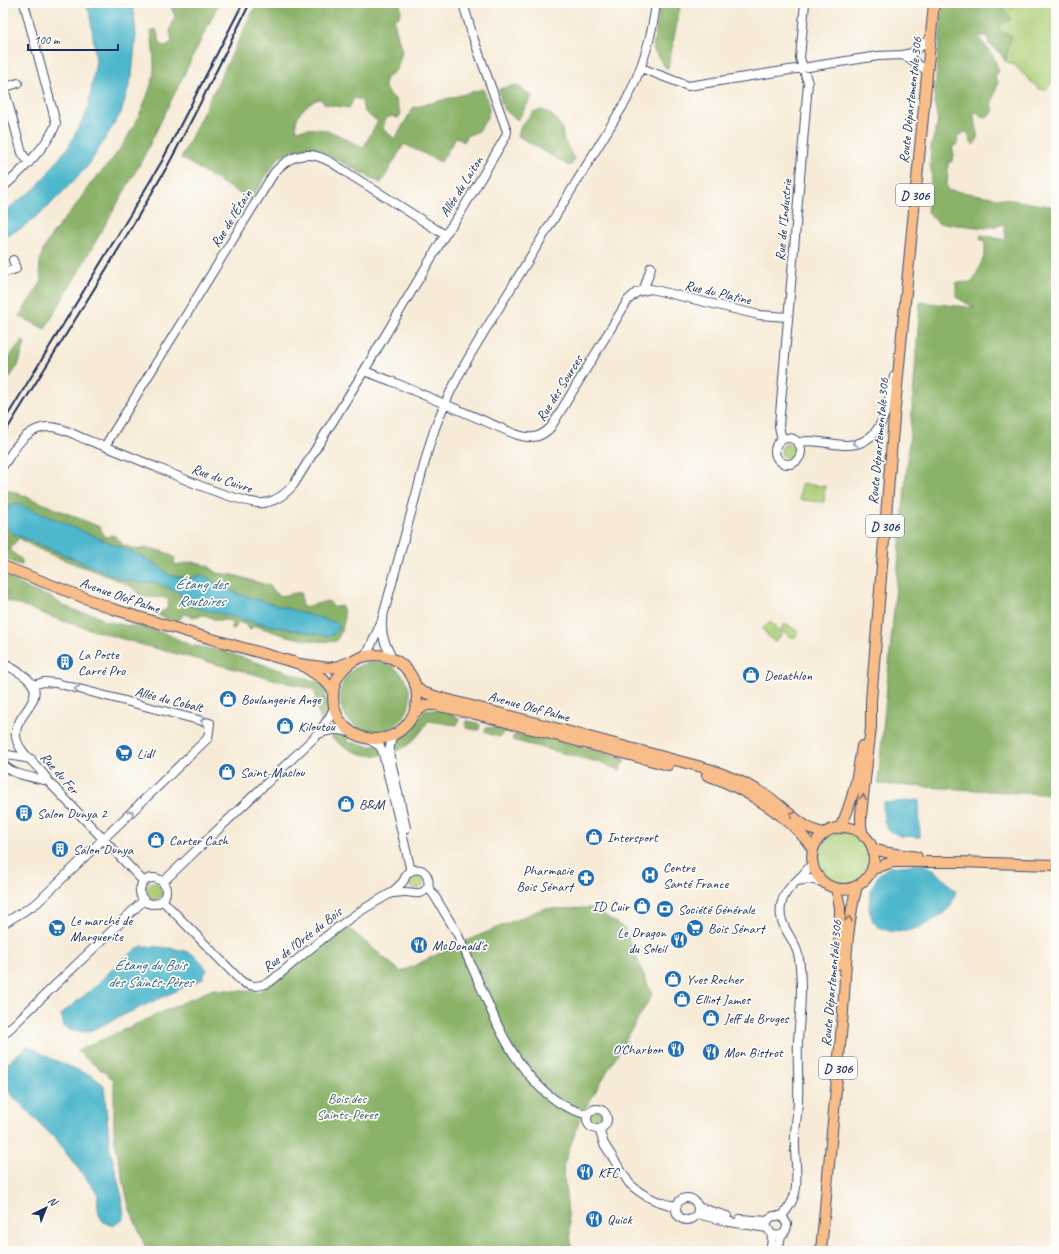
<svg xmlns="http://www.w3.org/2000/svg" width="1059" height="1254" font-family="Caveat,sans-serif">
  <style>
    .green { fill: #adcf78; stroke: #647f6b }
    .forest { fill: #8ab268; stroke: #527063; fill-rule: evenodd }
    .water { fill: #4eb7cc; stroke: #347395 }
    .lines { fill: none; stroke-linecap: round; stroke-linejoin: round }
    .minor-casing { stroke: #3c4b70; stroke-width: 10 }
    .major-casing { stroke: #3c4b70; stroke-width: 12 }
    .minor { stroke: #fff; stroke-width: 8 }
    .major { stroke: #f8bd89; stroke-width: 10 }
    .rail { stroke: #1b2f5e; stroke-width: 2 }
    .oneway { stroke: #8d97ae }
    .oneway2 { stroke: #7e6f71 }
    .labels { text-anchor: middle; stroke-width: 3.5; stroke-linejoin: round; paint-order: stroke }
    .shield { fill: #fdfcf7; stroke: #5f6c8c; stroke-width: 1 }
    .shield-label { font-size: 13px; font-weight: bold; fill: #1b2f5e }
    .street-label { font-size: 14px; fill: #1b2f5e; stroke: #fdfcf7 }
    .poi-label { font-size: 14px; fill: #1b2f5e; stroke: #fdfcf7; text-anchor: start }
    .park-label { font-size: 14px; fill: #475f66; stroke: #fdfcf7 }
    .water-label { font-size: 15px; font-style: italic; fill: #2d5f84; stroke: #fdfcf7 }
  </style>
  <rect width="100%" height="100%" fill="#fdfcf7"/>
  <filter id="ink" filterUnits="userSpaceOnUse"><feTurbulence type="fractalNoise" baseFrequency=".025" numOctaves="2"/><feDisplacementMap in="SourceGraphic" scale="8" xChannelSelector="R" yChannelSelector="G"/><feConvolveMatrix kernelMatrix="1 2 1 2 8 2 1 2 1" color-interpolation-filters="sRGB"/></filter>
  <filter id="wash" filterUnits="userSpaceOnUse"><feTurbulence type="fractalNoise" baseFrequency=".012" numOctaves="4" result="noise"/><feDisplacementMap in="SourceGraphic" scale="16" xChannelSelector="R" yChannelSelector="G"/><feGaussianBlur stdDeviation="0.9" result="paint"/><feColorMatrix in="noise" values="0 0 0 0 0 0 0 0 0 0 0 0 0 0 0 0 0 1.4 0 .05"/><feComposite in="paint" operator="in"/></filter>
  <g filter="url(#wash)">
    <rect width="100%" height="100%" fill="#f7ebd7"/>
    <path class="green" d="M999,3H1056V79L1046,89H1039L1014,65L1005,61L1011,36L1000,31L999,25L1011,19Z
      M781 451a7 7 0 1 1 14 0a7 7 0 1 1-14 0Z
      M801,484L825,486L824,502L800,500Z
      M770,621L783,634L774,642L762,629Z
      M787,624L797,631V635L795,637H791L782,631V627L784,625Z
      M819 858a26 26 0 1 1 52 0a26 26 0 1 1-52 0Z
      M408 881a8 8 0 1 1 16 0a8 8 0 1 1-16 0Z
      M152,882L157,883L162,890L161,896L154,900L149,899L151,897L147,893L145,895V887Z
      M590 1118a7 7 0 1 1 14 0a7 7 0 1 1-14 0Z"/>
    <path class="forest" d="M169,3H219L142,160L81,267L45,329L19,316L42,281C31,251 60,226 76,205C82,197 86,189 92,182C99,173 108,166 114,157C131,135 146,104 153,78C156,68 152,43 151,32L156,29L161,45L166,47L172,42L170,31L175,16Z
      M257,3H400L401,13L398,18L395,17L394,21L402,52L397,69L385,79V89L395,99L401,114L398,118L391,116L385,119L383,129L395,139L413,108L483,89C492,110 491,112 479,131L466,136L464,142L456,137L441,162L404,144L381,183L313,147L295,150L279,157L250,200L181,158ZM354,98L362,100C362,113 368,115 378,121L363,148C337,135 328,125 297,130C297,128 295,126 296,124C296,113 311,100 320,99L325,104L349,108Z
      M660,3H681L668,68L665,67L653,49Z
      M943,3H999L1011,19L999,25L1000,31L1011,36L1005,61L1001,54L989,44L988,36H978L993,56L999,71L995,76L998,83L991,105L994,109L992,114L986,117L981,116L977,112L973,113C975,122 982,139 973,145L971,143L968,133L965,132L957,137L958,142L956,145L952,147L954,154L952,161L948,163L947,185L948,190L1056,207V795L878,784L911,423L920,302L975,308L956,297V283L973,282L985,254V242L980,239L981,235L1006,240L1004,224L986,228L938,223L927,212L932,173L930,166L931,146L938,122L934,99Z
      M516,85L532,96L518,120C503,110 501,107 499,89Z
      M543,110L553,116L562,128L563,138L574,159L572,164L569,166L518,136L521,126L533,112Z
      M22,340L25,343L18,366L6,382L3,389V359L7,360Z
      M4,491H10L20,494L100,527L104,537H107L111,535L115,536L123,545L137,550C146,546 167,551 175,558L174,563L177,565L191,562L202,564L210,567L217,573L233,575L270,586L278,596C286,596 293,592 301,593V604L304,607L328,601L335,607L342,606C347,618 343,630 336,641C316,644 279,635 260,627L253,626L250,630L244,624L238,622L235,628L232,629V624L229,620H216L205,615L192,617L183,613L181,618L176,621L159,616L158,613L167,609L169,600C160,594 150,600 142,596C137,594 134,589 130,586C123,582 114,579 107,576C77,564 46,555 19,538L11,547V551L22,560V565C15,565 9,559 3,559V524L12,533L122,579L143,583L154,582L178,592L191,606L257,623L327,636L334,634L238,594L214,582L207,577L200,575L191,579L169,575L160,567L141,556L10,505L5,512H3Z
      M3,574L30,590L50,597L66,607L82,613H90L97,616L104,621L130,626H136L167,634L190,645L222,651L323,684L329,716L321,722L316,704L315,690L143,645L66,622L3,599Z
      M340 697a35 35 0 1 1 70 0a35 35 0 1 1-70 0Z
      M426,709L445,711L459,718L457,725L428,721C419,736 410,746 394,752L392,750L393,744L412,731Z
      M468,721L477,723L480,725L479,730H477L466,728V722Z
      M498,727L503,733L500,737L486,733L485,730L486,728Z
      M333,733L343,734L347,737V742L365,745L369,747L378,745L382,755C363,758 346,749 332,738Z
      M517,734L538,740L545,737L624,758L626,761L622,763L620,771L605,764L512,740L514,735Z
      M593,908L625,929L652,995L581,1116L563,1167L572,1251H147L129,1207L114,1137V1080L77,1051L213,989L259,992L345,925L401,972L461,943L542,909Z"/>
    <path class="water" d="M85,3H133L136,35L132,76L121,113L88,166L48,207L22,228L3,237V212L36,188L69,146L88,109L96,61L90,14Z
      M16,503L141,556L160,567L169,575L191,579L200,575L207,577L214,582L238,594L338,623C341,631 334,634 327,636L257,623L190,606L178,592L154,582L143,583L122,579L12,533L3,524V512C8,511 8,506 16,503Z
      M919,800L920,837L900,836L888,830L884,821L883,803Z
      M922,864L935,870L956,891C954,896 953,904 949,908C934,923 904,938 883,929C880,928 876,924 873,922L869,908L870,891L879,874L889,867Z
      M142,946C158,947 178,947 192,954C199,958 203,964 207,970L202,979L87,1032L73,1031L64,1027L61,1014L90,991L125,957Z
      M27,1046L52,1059L92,1076L104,1085L110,1150L122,1197L124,1218L113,1226C111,1225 106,1224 104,1222C97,1216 97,1203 98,1194L55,1139L3,1086V1067Z"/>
  </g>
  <g filter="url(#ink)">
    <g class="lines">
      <g class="minor-casing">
        <path id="minor" d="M641,68L688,86L878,56L902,55
          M927,71L909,58L902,55L912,53L931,38
          M3,88L18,83
          M4,88L22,153L29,163
          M3,187C19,174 50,143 56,123L24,3
          M3,273L16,269L13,260
          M644,289L651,267
          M364,371L391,381L515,434C529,439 540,439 551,427L628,300L637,292L651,289L759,315L787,317
          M775 451a13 13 0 1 1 26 0a13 13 0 1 1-26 0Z
          M782,440L779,426L808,83L800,58L805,3
          M798,443C806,439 819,442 828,443C834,444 840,445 846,445C884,445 888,404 894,376
          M105,446L274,173C284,161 296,154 311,155C326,157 340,168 352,176C383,195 414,215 445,235
          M3,466C13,451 22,433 41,428C58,424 72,434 87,440C111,448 134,458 158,468C185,479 211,492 240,499C248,501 256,504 264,503C277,501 286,494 294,484L364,371L445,235L461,212L506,136L507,131L473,37L463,3
          M382,623C381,636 386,646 392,658
          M363,656L369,650L382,620L430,443C447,387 480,339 510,290C548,227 587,164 626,101C642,69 652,39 656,3
          M3,663C14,670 39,680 34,696C33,703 26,711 22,717C18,724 15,729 16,737C19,755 41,766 48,781L144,882
          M316,735C330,729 340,728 355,734
          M392,736L389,752L406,828
          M368,739L380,746L383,753L410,867L409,872
          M3,755H8L31,759
          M3,764C13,776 34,777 48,781
          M140 891a13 13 0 1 1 26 0a13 13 0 1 1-26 0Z
          M797,881L809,879L823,882
          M163,882L316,736L329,718L334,708
          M428,887L434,895L457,933L498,1026C511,1052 530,1082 554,1099C563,1107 576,1111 587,1115
          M162,900L240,980C250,988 259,987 270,982C297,960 323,937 352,917C364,908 378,901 391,893C394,890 402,884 404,880C406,875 407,871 414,870C425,867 430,878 428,887C421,897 415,892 405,892C400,892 396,893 391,893
          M3,924L37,903L208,738L210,723L56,683L44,682L33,685
          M3,1035L144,900
          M587 1119a10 10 0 1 1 20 0a10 10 0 1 1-20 0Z
          M599,1129L604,1144L629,1183C642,1196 658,1203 676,1206
          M676 1209a11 11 0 1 1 22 0a11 11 0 1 1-22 0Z
          M698,1207L727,1216
          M697,1214L730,1222L767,1228
          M782,1216C788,1209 793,1202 795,1193C799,1174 794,1156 795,1138C795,1125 798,1112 798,1099C799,1079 797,1060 798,1041C800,1014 803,986 799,959C797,939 777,927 781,906C784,886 803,879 812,863
          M740,1219L767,1221
          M770,1251C771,1246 773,1238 771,1234C768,1228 766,1228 767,1221L773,1216H782L787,1224C787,1234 780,1238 771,1234
          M778,1251L781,1235"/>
      </g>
      <g class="major-casing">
        <path id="major" d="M3,566L113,609L191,633L300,664L329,668L339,666L349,662
          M333 697a42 42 0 1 1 84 0a42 42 0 1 1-84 0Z
          M303,666L323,679L333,690
          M417,688L422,692L438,697L709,769C729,776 748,784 766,795C784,807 804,831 825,833
          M414,713L426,705H435L472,713L668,765
          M707,775C742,787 794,818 813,850
          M812 858a31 31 0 1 1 62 0a31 31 0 1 1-62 0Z
          M840,828C853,802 858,774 862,746
          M863,836L861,826V815L871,727V701L894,417L934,3
          M873,849L889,853L917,857
          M873,869L892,862H957L1056,865
          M836,888L840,907L839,964
          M821,1251C828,1175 835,1100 842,1024C846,978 845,931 857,886"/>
      </g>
      <use href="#minor" class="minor"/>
      <use href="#major" class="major"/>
      <path class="rail" d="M3,423L133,210L162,161L243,3
        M3,436C58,346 116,257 168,165C197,112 223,57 250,3"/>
    </g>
    <defs><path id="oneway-chevron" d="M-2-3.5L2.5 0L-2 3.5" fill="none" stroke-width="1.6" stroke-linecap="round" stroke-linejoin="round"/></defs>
    <g class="oneway">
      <use href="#oneway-chevron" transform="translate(855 443) rotate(166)"/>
      <use href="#oneway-chevron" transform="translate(77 689) rotate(-166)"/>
      <use href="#oneway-chevron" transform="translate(203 721) rotate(-166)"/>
      <use href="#oneway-chevron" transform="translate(131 813) rotate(-44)"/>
    </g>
    <g class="oneway2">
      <use href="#oneway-chevron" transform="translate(863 797) rotate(-84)"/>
      <use href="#oneway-chevron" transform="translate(792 814) rotate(-142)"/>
      <use href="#oneway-chevron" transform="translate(849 919) rotate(-81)"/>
    </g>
  </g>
  <defs>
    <g id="building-disc" transform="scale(0.9)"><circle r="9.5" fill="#1f6fb2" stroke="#fdfcf7"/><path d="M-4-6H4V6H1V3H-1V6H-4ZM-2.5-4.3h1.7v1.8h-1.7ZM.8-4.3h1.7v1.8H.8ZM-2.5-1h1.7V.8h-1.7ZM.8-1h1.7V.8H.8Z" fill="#fff"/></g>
    <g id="shop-disc" transform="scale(0.9)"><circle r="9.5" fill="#1f6fb2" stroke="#fdfcf7"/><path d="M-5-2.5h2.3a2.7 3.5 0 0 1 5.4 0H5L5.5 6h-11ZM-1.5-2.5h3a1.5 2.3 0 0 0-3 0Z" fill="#fff"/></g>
    <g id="supermarket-disc" transform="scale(0.9)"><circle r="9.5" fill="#1f6fb2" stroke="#fdfcf7"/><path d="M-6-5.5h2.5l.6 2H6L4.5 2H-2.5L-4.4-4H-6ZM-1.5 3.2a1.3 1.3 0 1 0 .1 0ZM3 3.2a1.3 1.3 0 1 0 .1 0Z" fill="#fff"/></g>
    <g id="hospital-disc" transform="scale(0.9)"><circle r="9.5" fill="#1f6fb2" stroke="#fdfcf7"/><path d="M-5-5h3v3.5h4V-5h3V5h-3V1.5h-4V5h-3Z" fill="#fff"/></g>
    <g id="pharmacy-disc" transform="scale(0.9)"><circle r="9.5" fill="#1f6fb2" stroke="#fdfcf7"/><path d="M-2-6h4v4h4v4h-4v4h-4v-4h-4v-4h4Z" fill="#fff"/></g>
    <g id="bank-disc" transform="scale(0.9)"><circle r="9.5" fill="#1f6fb2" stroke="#fdfcf7"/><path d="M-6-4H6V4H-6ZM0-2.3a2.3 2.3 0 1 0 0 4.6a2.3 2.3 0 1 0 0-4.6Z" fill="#fff"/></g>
    <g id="restaurant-disc" transform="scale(0.9)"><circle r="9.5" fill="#1f6fb2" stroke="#fdfcf7"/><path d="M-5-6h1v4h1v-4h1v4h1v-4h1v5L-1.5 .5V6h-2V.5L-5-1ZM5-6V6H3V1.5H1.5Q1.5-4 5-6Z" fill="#fff"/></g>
  </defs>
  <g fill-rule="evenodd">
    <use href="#building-disc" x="65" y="662"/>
    <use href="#shop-disc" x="751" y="675"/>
    <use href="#shop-disc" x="228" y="699"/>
    <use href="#shop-disc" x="285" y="726"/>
    <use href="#supermarket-disc" x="124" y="753"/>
    <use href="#shop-disc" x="227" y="772"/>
    <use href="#shop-disc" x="346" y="804"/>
    <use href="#building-disc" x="24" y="813"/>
    <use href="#shop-disc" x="594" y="837"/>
    <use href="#shop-disc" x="156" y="840"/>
    <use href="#building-disc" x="60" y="849"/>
    <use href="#hospital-disc" x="650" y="875"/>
    <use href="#pharmacy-disc" x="586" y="878"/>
    <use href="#shop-disc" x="642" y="906"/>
    <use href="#bank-disc" x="665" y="909"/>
    <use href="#supermarket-disc" x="57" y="928"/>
    <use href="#supermarket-disc" x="695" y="928"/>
    <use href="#restaurant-disc" x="679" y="940"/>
    <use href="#restaurant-disc" x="419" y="945"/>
    <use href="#shop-disc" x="673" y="979"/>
    <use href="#shop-disc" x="682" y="999"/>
    <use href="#shop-disc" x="711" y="1018"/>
    <use href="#restaurant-disc" x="676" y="1049"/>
    <use href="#restaurant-disc" x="711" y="1052"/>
    <use href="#restaurant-disc" x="585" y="1172"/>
    <use href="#restaurant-disc" x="594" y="1219"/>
  </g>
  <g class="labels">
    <g class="shield">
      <rect x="896" y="184" width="38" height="22" rx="3"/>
      <rect x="866" y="515" width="38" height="22" rx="3"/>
      <rect x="819" y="1057" width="38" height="22" rx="3"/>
    </g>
    <g class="shield-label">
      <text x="915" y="200">D 306</text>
      <text x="885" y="531">D 306</text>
      <text x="838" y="1073">D 306</text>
    </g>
    <g class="street-label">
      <text transform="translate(910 100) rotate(-84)" y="5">Route Départementale 306</text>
      <text transform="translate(461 186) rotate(-58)" y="5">Allée du Laiton</text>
      <text transform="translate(231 218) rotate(-58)" y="5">Rue de l'Étain</text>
      <text transform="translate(783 220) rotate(-85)" y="5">Rue de l'Industrie</text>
      <text transform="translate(718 292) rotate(13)" y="5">Rue du Platine</text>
      <text transform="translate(559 388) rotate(-58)" y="5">Rue des Sources</text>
      <text transform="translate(878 441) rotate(-85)" y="5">Route Départementale 306</text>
      <text transform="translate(222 478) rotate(19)" y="5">Rue du Cuivre</text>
      <text transform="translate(120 595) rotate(19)" y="5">Avenue Olof Palme</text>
      <text transform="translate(169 699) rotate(14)" y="5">Allée du Cobalt</text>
      <text transform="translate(529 706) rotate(15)" y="5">Avenue Olof Palme</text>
      <text transform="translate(60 773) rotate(49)" y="5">Rue du Fer</text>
      <text transform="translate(302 939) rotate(-38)" y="5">Rue de l'Orée du Bois</text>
      <text transform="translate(831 983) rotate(-85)" y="5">Route Départementale 306</text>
    </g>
    <g class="poi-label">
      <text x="78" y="659">La Poste<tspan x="78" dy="16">Carré Pro</tspan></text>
      <text x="764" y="680">Decathlon</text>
      <text x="241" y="704">Boulangerie Ange</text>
      <text x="298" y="731">Kiloutou</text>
      <text x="137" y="758">Lidl</text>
      <text x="240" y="777">Saint-Maclou</text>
      <text x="359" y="809">B&amp;M</text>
      <text x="37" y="818">Salon Dunya 2</text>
      <text x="607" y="842">Intersport</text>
      <text x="169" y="845">Carter Cash</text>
      <text x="73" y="854">Salon Dunya</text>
      <text x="663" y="872">Centre<tspan x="663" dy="16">Santé France</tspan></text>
      <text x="573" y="875" text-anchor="end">Pharmacie<tspan x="573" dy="16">Bois Sénart</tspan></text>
      <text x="629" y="911" text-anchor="end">ID Cuir</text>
      <text x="678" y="914">Société Générale</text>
      <text x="70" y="925">Le marché de<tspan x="70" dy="16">Marguerite</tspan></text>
      <text x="708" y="933">Bois Sénart</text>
      <text x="666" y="937" text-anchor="end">Le Dragon<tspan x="666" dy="16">du Soleil</tspan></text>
      <text x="432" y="950">McDonald's</text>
      <text x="686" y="984">Yves Rocher</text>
      <text x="695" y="1004">Elliot James</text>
      <text x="724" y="1023">Jeff de Bruges</text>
      <text x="663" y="1054" text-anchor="end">O'Charbon</text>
      <text x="724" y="1057">Mon Bistrot</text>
      <text x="598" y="1177">KFC</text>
      <text x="607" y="1224">Quick</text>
    </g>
    <g class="park-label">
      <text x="347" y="1103">Bois des<tspan x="347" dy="16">Saints-Pères</tspan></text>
    </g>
    <g class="water-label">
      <text x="201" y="589">Étang des<tspan x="201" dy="17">Routoires</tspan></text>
      <text x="150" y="970">Étang du Bois<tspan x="150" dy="17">des Saints-Pères</tspan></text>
    </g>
  </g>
  <rect width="1059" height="1254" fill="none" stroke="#fdfcf7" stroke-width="16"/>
  <g transform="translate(46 1208) rotate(43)" stroke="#fdfcf7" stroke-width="3" paint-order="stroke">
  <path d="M0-3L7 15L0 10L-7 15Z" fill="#1b2f5e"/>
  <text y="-6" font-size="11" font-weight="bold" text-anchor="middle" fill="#1b2f5e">N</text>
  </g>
  <path d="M28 44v6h90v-6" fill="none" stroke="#1b2f5e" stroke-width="2"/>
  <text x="34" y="44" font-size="12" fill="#1b2f5e" stroke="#fdfcf7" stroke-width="3" paint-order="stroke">100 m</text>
</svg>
